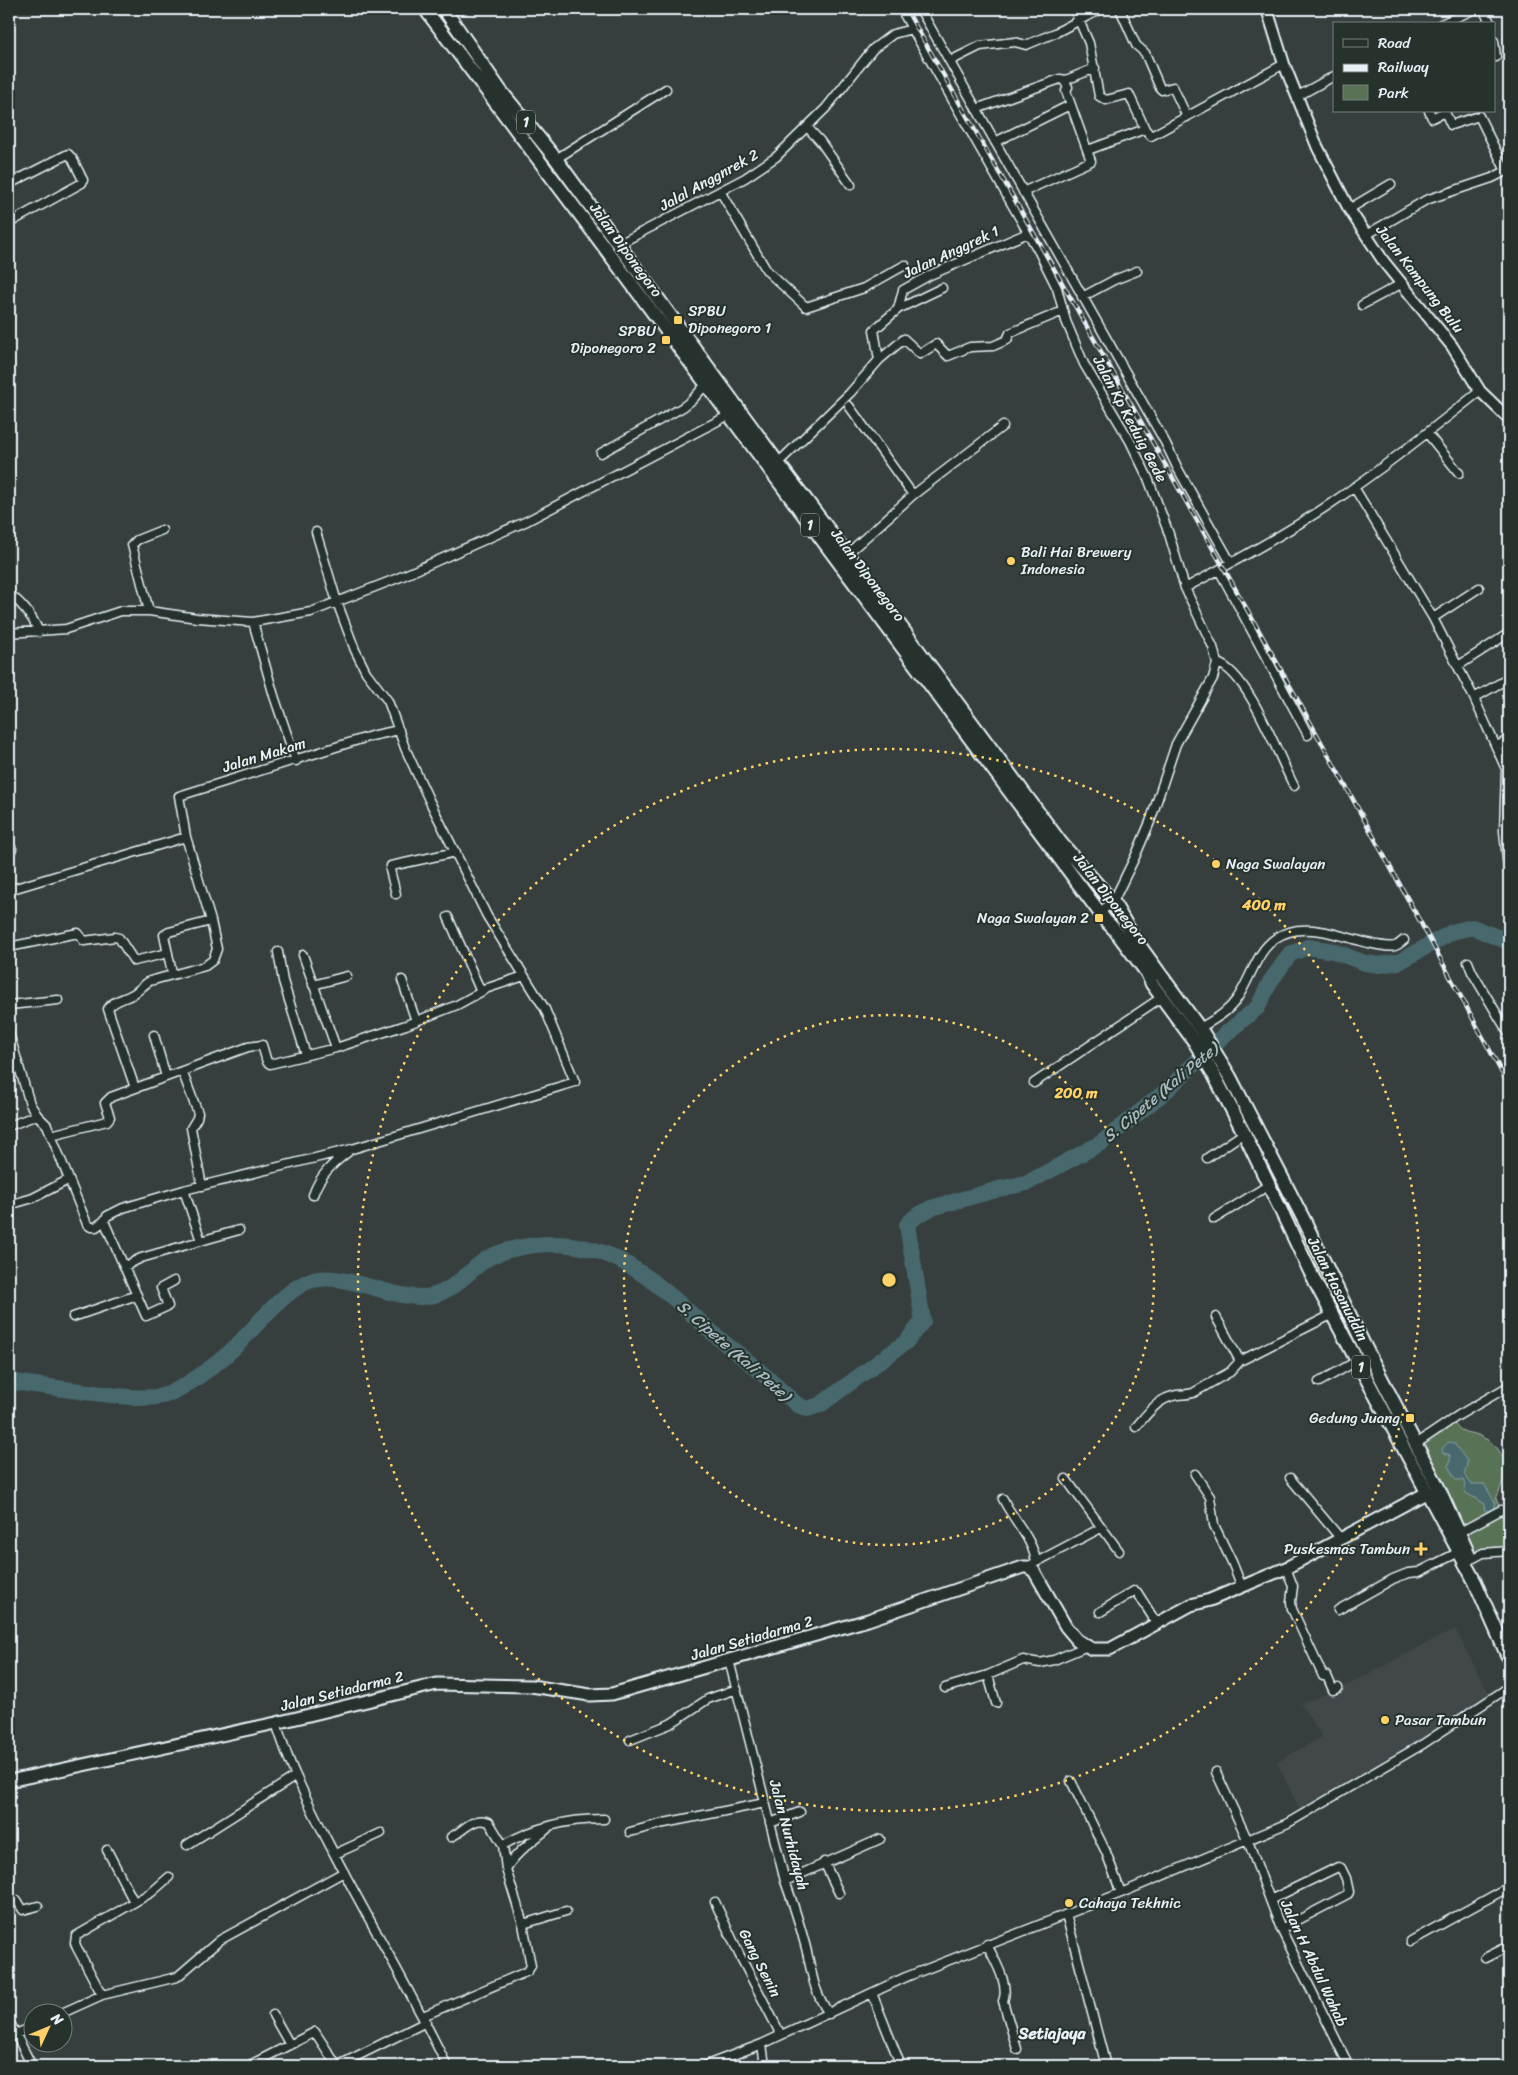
<svg xmlns="http://www.w3.org/2000/svg" width="1518" height="2075" font-family="Sriracha,sans-serif">
  <style>
    .built { fill: #43474a }
    .green { fill: #597257; stroke: #a0b2a8 }
    .water { fill: #47696e; stroke: #879fa5 }
    .lines { fill: none; stroke-linecap: round; stroke-linejoin: round }
    .river { stroke: #47696e; stroke-width: 16 }
    .minor-casing { stroke: #e8f1f8; stroke-width: 11 }
    .tertiary-casing { stroke: #e8f1f8; stroke-width: 14 }
    .secondary-casing { stroke: #e8f1f8; stroke-width: 15 }
    .trunk-casing { stroke: #e8f1f8; stroke-width: 16 }
    .minor { stroke: #26332d; stroke-width: 8 }
    .tertiary { stroke: #26332d; stroke-width: 10 }
    .secondary { stroke: #26332d; stroke-width: 11 }
    .trunk { stroke: #26332d; stroke-width: 12 }
    .rail-casing { stroke: #e8f1f8; stroke-width: 4.5 }
    .rail { stroke: #26332d; stroke-width: 2.5; stroke-dasharray: 8; stroke-linecap: butt }
    .ring { fill: none; stroke: #ffd166; stroke-width: 2.5; stroke-dasharray: 2.5 5 }
    .poi-dot { fill: #ffd166; stroke: #26332d; stroke-width: 2 }
    .labels { text-anchor: middle; stroke-width: 4; stroke-linejoin: round; paint-order: stroke }
    .shield { fill: #26332d; stroke: #aeb8bb; stroke-width: 1 }
    .shield-label { font-size: 14px; font-weight: bold; fill: #e8f1f8 }
    .street-label { font-size: 15px; fill: #e8f1f8; stroke: #26332d }
    .poi-label { font-size: 15px; fill: #e8f1f8; stroke: #26332d; text-anchor: start }
    .water-label { font-size: 16px; font-style: italic; fill: #a8bbc1; stroke: #26332d }
    .neighbourhood-label { font-size: 16px; font-weight: bold; fill: #e8f1f8; stroke: #26332d }
    .centre { fill: #ffd166; stroke: #26332d; stroke-width: 2.5 }
    .ring-label { font-size: 15px; text-anchor: middle; font-weight: bold; fill: #ffd166; stroke: #26332d; stroke-width: 4; stroke-linejoin: round; paint-order: stroke }
  </style>
  <rect width="100%" height="100%" fill="#373f3e"/>
  <filter id="ink" filterUnits="userSpaceOnUse"><feTurbulence type="fractalNoise" baseFrequency=".02" numOctaves="2"/><feDisplacementMap in="SourceGraphic" scale="10" xChannelSelector="R" yChannelSelector="G"/><feConvolveMatrix kernelMatrix="1 2 1 2 8 2 1 2 1" color-interpolation-filters="sRGB"/></filter>
  <g filter="url(#ink)">
    <path class="built" d="M1455,1629L1492,1699L1302,1815L1277,1762L1322,1737L1301,1704L1343,1687Z"/>
    <path class="green" d="M824,524L1200,1028L1416,1444L1451,1421C1455,1424 1458,1429 1463,1431C1467,1433 1473,1433 1478,1435C1510,1449 1509,1471 1496,1499L1501,1510L1509,1520V1551H1493L1471,1560L1509,1641V1659L1217,1083Z"/>
    <path class="water" d="M1450,1442L1454,1443L1467,1461C1467,1473 1459,1472 1472,1484H1484L1495,1502L1493,1509L1488,1511L1484,1510L1485,1504L1466,1493L1464,1489L1465,1485L1463,1480H1456L1448,1466L1450,1462V1455L1443,1453L1442,1449L1447,1443Z"/>
    <g class="lines">
      <path class="river" d="M9,1381C40,1386 71,1390 103,1394C120,1396 145,1400 162,1396C182,1391 218,1363 233,1349C255,1328 274,1302 299,1286C335,1262 392,1304 431,1296C454,1291 469,1270 488,1258C495,1254 505,1251 513,1249C604,1227 653,1280 715,1335C731,1349 749,1361 764,1375C776,1385 786,1396 798,1405L807,1409L820,1405L906,1342L923,1321L907,1225L915,1217L931,1208L1003,1188L1027,1183L1101,1143L1167,1090L1223,1036L1258,1007L1270,982L1290,954L1308,947L1333,951L1365,963L1379,965L1399,962L1452,932L1472,927L1509,942"/>
      <g class="minor-casing">
        <path id="minor" d="M901,9L1039,252L1057,288L1066,321L1084,364L1130,441L1148,478L1169,534L1185,588L1213,647L1217,663L1213,678L1176,744L1150,822L1135,857L1113,902L1100,912
          M920,9L1165,442L1178,469L1231,563
          M1074,9L1089,43L1099,96L1106,100L1129,94L1145,129L1151,136L1284,64
          M1120,9L1136,45L1145,53L1160,88L1162,90L1173,87L1187,117
          M1483,9L1491,24
          M1441,24L1475,9
          M1494,41L1496,57
          M950,61L980,46L1015,42L1026,45L1055,33L1101,9
          M1298,96L1334,76
          M976,109L1060,79L1066,80L1095,68
          M807,127L820,141L851,185
          M995,142L1070,105
          M1088,150L1145,129
          M556,159L666,89
          M9,184L68,154L72,158L83,180L82,183L9,223
          M720,191L767,271L806,307L864,288L905,265
          M1023,192L1091,161L1066,91L1068,87L1064,81
          M1349,209L1391,184
          M1366,235L1426,200L1492,178L1506,171L1479,116L1451,125L1445,112L1432,118L1429,111
          M619,244L745,178L776,157L826,108L873,49L893,34L912,29
          M1082,297L1114,280L1137,271
          M1362,305L1401,284
          M898,309L942,288
          M879,360L904,339L920,354L936,344L948,356L970,347L993,346L1007,340L1010,333L1063,311
          M1427,433L1459,473
          M601,453L683,407L692,400L709,381
          M778,463L850,393L879,360L874,330L898,309L903,290L930,275L1028,233
          M1354,487L1433,618L1474,698L1506,769L1504,831L1509,878
          M913,495L1003,426
          M847,554L913,495L849,406
          M1219,570L1308,735
          M1185,588C1234,562 1284,535 1330,504C1382,469 1431,430 1480,391
          M9,594C23,604 32,615 39,632
          M149,611L132,545L137,540L162,530
          M1433,618L1479,588
          M253,622L274,696L296,761
          M9,633L66,629L121,611H149L197,618L253,622L311,612L398,578L527,521L733,413
          M1217,663C1248,671 1279,758 1294,786
          M1458,666L1509,633
          M1474,698L1509,678
          M1496,747L1509,739
          M9,849H12
          M9,890L186,837
          M396,894L390,870L391,866L456,852
          M448,917L481,992
          M9,947L78,933L84,941L115,937L119,938L134,961L168,953
          M278,952L283,981L306,1055
          M303,955L336,1048
          M1468,962L1472,972L1509,1034
          M172,973L164,935L169,932L211,921
          M402,980L416,1021
          M313,985L347,976
          M9,1005L58,1000
          M1200,1028C1213,1020 1227,1013 1236,1000C1253,977 1257,941 1289,932C1313,925 1341,936 1364,942C1373,944 1386,948 1395,946C1399,945 1401,942 1404,940
          M9,1033L30,1104L37,1115L47,1125L87,1224L91,1227H96L104,1221L107,1216L123,1208L184,1190L352,1149L575,1082L545,1009L487,916L430,802L405,748L388,701L366,672L355,650L337,602L316,532
          M154,1035L166,1077
          M182,1071L198,1113L197,1118L191,1128L202,1186
          M1034,1083L1162,997
          M135,1088L108,1009C113,1000 125,999 133,994C140,990 144,984 150,981L205,966L213,960L217,949L211,921L186,837L179,796L371,736L399,730
          M9,1126L37,1115
          M51,1135L107,1121L110,1117L105,1103L111,1097L248,1047L262,1045L267,1062L270,1064L336,1048L406,1025L457,1005L488,988L524,976
          M1207,1158L1244,1133
          M184,1190L201,1241
          M313,1195C320,1175 332,1164 348,1152
          M9,1205L33,1198L68,1180
          M1214,1219L1269,1185
          M104,1221L146,1316L168,1306L161,1288L174,1281
          M125,1266L141,1258L239,1230
          M73,1317L137,1295
          M1216,1317L1240,1361
          M1319,1382L1357,1361
          M1136,1427C1148,1413 1158,1398 1177,1395C1183,1394 1187,1395 1193,1393L1230,1372L1240,1361L1333,1314
          M1416,1444L1459,1415L1509,1386
          M1195,1474L1210,1497L1214,1525L1232,1562L1242,1587
          M1290,1478L1341,1539
          M1066,1479L1119,1551
          M1003,1499C1013,1520 1033,1539 1036,1562
          M1460,1532L1501,1510
          M1470,1560L1483,1553L1509,1551
          M1027,1567L1101,1528
          M1286,1568L1293,1586L1291,1602L1292,1609L1323,1676H1327L1333,1690L1338,1688
          M1338,1610L1393,1579L1408,1573L1419,1572L1459,1552
          M1100,1612L1134,1591L1137,1592L1157,1624
          M729,1660L785,1881C793,1903 800,1925 806,1948C813,1976 812,1988 829,2014
          M988,1675L996,1703
          M945,1688L988,1675L1023,1660L1040,1663L1054,1660L1085,1647
          M276,1723C282,1741 288,1759 296,1776C341,1876 400,1968 447,2066
          M630,1740L670,1724L708,1699L737,1689
          M1216,1772L1248,1841L1281,1929L1349,2066
          M1071,1781L1106,1852L1121,1893
          M770,1823L800,1812
          M630,1832L664,1823L765,1803
          M451,1837C465,1830 473,1816 489,1822L503,1845
          M187,1845L296,1776
          M107,1850L134,1902
          M335,1854L381,1833
          M824,1862L839,1893
          M506,1869C516,1852 533,1841 547,1829
          M785,1881L880,1839
          M1270,1900L1338,1867L1341,1868L1346,1878L1349,1892L1348,1894L1281,1929
          M9,1902L17,1900L23,1910L38,1906
          M715,1902L739,1954L781,2035
          M1066,1914L1106,2066
          M523,1924L566,1911
          M1411,1941L1509,1887
          M987,1944C994,1960 1010,1984 1003,2001L1017,2049
          M1485,1958L1509,1946
          M872,1993L901,2066
          M102,1995L77,1948L75,1943L76,1936L152,1892L169,1877
          M62,2013L102,1995L177,1977L220,1940L344,1872
          M273,2015L290,2045
          M423,2016L528,1971L531,1966L523,1924L506,1869L503,1845C533,1828 569,1819 604,1819
          M9,2021L32,2066
          M16,2034L32,2027
          M762,2044L765,2066
          M248,2066L315,2032L337,2066L426,2022
          M704,2066L762,2044L906,1977L1121,1893L1288,1823L1423,1744L1509,1687"/>
      </g>
      <g class="tertiary-casing">
        <path id="tertiary" d="M1267,9L1284,64L1317,146L1349,209L1384,262L1452,346L1480,391L1509,419"/>
      </g>
      <g class="secondary-casing">
        <path id="secondary" d="M9,1781L276,1723L437,1684L531,1686L590,1695L612,1694L868,1620L1023,1567H1027L1034,1571L1066,1627L1077,1640L1092,1649H1110L1191,1605L1210,1600L1286,1568L1428,1492"/>
      </g>
      <g class="trunk-casing">
        <path id="trunk" d="M425,9L593,232L1106,921L1114,929L1147,973L1152,984L1194,1041L1214,1075L1244,1133L1316,1284L1475,1582L1509,1659
          M444,9L500,90L556,159L778,463L847,554L1061,843L1113,902L1134,938L1203,1033L1230,1077L1305,1222L1364,1345L1438,1487L1469,1555"/>
      </g>
      <use href="#minor" class="minor"/>
      <use href="#tertiary" class="tertiary"/>
      <use href="#secondary" class="secondary"/>
      <use href="#trunk" class="trunk"/>
      <g class="rail-casing">
        <path id="rail" d="M906,9C1109,366 1315,723 1509,1086"/>
      </g>
      <use href="#rail" class="rail"/>
    </g>
  </g>
  <g class="ring">
    <circle cx="889" cy="1280" r="265"/>
    <circle cx="889" cy="1280" r="531"/>
  </g>
  <g class="poi-dot">
    <rect x="673" y="315" width="10" height="10" rx="2.5"/>
    <rect x="661" y="335" width="10" height="10" rx="2.5"/>
    <circle cx="1011" cy="561" r="5"/>
    <circle cx="1216" cy="864" r="5"/>
    <rect x="1094" y="913" width="10" height="10" rx="2.5"/>
    <rect x="1405" y="1413" width="10" height="10" rx="2.5"/>
    <path d="M1418.5 1541.5h5v5h5v5h-5v5h-5v-5h-5v-5h5z"/>
    <circle cx="1385" cy="1720" r="5"/>
    <circle cx="1069" cy="1903" r="5"/>
  </g>
  <g class="labels">
    <g class="shield">
      <rect x="517" y="110.5" width="18" height="23" rx="4"/>
      <rect x="801" y="513.5" width="18" height="23" rx="4"/>
      <rect x="1352" y="1355.5" width="18" height="23" rx="4"/>
    </g>
    <g class="shield-label">
      <text x="526" y="127">1</text>
      <text x="810" y="530">1</text>
      <text x="1361" y="1372">1</text>
    </g>
    <g class="street-label">
      <text transform="translate(709 180) rotate(-29)" y="5">Jalal Anggnrek 2</text>
      <text transform="translate(626 250) rotate(54)" y="5">Jalan Diponegoro</text>
      <text transform="translate(951 252) rotate(-25)" y="5">Jalan Anggrek 1</text>
      <text transform="translate(1420 279) rotate(52)" y="5">Jalan Kampung Bulu</text>
      <text transform="translate(1130 419) rotate(62)" y="5">Jalan Kp Keduig Gede</text>
      <text transform="translate(868 575) rotate(53)" y="5">Jalan Diponegoro</text>
      <text transform="translate(264 755) rotate(-17)" y="5">Jalan Makam</text>
      <text transform="translate(1111 899) rotate(52)" y="5">Jalan Diponegoro</text>
      <text transform="translate(1338 1289) rotate(63)" y="5">Jalan Hasanuddin</text>
      <text transform="translate(752 1638) rotate(-16)" y="5">Jalan Setiadarma 2</text>
      <text transform="translate(342 1691) rotate(-14)" y="5">Jalan Setiadarma 2</text>
      <text transform="translate(789 1835) rotate(75)" y="5">Jalan Nurhidayah</text>
      <text transform="translate(760 1963) rotate(63)" y="5">Gang Senin</text>
      <text transform="translate(1314 1963) rotate(65)" y="5">Jalan H Abdul Wahab</text>
    </g>
    <g class="poi-label">
      <text x="688" y="316">SPBU<tspan x="688" dy="17">Diponegoro 1</tspan></text>
      <text x="656" y="336" text-anchor="end">SPBU<tspan x="656" dy="17">Diponegoro 2</tspan></text>
      <text x="1021" y="557">Bali Hai Brewery<tspan x="1021" dy="17">Indonesia</tspan></text>
      <text x="1226" y="869">Naga Swalayan</text>
      <text x="1089" y="923" text-anchor="end">Naga Swalayan 2</text>
      <text x="1400" y="1423" text-anchor="end">Gedung Juang</text>
      <text x="1410" y="1554" text-anchor="end">Puskesmas Tambun</text>
      <text x="1395" y="1725">Pasar Tambun</text>
      <text x="1079" y="1908">Cahaya Tekhnic</text>
    </g>
    <g class="water-label">
      <text transform="translate(1160 1092) rotate(-40)" y="6">S. Cipete (Kali Pete)</text>
      <text transform="translate(734 1350) rotate(41)" y="6">S. Cipete (Kali Pete)</text>
    </g>
    <g class="neighbourhood-label">
      <text x="1052" y="2039">Setiajaya</text>
    </g>
  </g>
  <circle cx="889" cy="1280" r="8" class="centre"/>
  <g class="ring-label">
    <text x="1264" y="910">400 m</text>
    <text x="1076" y="1098">200 m</text>
  </g>
  <rect width="1518" height="2075" fill="none" stroke="#26332d" stroke-width="30"/>
  <rect x="15" y="15" width="1488" height="2045" fill="none" stroke="#e8f1f8" stroke-width="2" filter="url(#ink)"/>
  <rect x="1333" y="22" width="162" height="90" fill="#26332d" stroke="#747f7e"/>
  <rect x="1343" y="39" width="25" height="8" fill="#26332d" stroke="#747f7e"/>
  <text x="1378" y="48" font-size="15" fill="#e8f1f8">Road</text>
  <rect x="1343" y="64" width="25" height="8" fill="#e8f1f8" stroke="#747f7e"/>
  <text x="1378" y="72" font-size="15" fill="#e8f1f8">Railway</text>
  <rect x="1343" y="85" width="25" height="15" fill="#597257" stroke="#747f7e"/>
  <text x="1378" y="98" font-size="15" fill="#e8f1f8">Park</text>
  <g transform="translate(48 2028) rotate(46)"><circle r="24" fill="#26332d" stroke="#747f7e"/>
  <path d="M0-4L9 19L0 12L-9 19Z" fill="#ffd166"/>
  <text y="-8" font-size="14" font-weight="bold" text-anchor="middle" fill="#e8f1f8">N</text>
  </g>
</svg>
